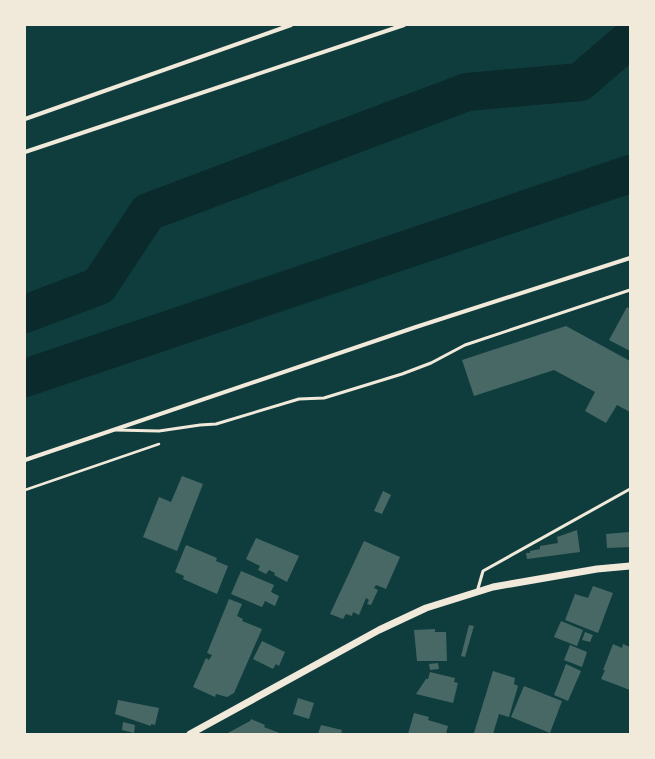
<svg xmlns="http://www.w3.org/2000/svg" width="655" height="759" font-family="Lato,sans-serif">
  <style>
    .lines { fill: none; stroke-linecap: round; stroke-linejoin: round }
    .river { stroke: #0a2a2b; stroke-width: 38 }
    .building { fill: #486865 }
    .path { stroke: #f1e9da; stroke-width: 2.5 }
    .service { stroke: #f1e9da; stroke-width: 3 }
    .minor { stroke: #f1e9da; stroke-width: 4 }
    .tertiary { stroke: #f1e9da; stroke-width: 7 }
  </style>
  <rect width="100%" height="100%" fill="#0f3d3e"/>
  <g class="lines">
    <path class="river" d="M25,314L99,286L148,212L467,92L580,82L630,39
      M25,378L630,174"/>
  </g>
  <path class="building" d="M627,307L630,309V351L609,340Z
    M566,326L630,361V412L617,405L606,423L585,411L595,392L554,370L474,396L462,360Z
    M182,476L203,484L177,551L143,537L159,497L171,502Z
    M383,491L391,495L382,514L374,511Z
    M577,530L580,552L527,559L526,553H530V551L540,549V546L558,543L557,537Z
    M629,532L630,547L607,548L606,534Z
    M256,538L299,556L287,582L274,575L275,573L269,570L266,574L258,570L260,566L246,559Z
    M364,541L400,557L386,589L376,585L374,588L378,590L371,605L367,604L369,600L366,598L359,615L353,612L352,616L346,614L343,619L330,614Z
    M186,545L217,558L216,561L228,566L217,594L183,579L184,576L175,572Z
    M241,571L274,585L271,592L279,596L275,606L265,601L262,607L231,594Z
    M593,586L613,593L598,633L565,620L575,594L588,598Z
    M229,599L242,604L237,616L243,619L242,621L262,629L234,693L227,697L216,694L215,697L193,687L206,658L209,660L212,655L207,653Z
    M561,621L583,630L577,646L554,637Z
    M469,625L474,626L465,657L461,656Z
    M435,629V632H446L447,661H417L414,630Z
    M585,632L593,635L590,642L582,640Z
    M262,641L285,652L279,666L276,664L273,669L253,659Z
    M613,644L622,648L623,644L630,647V690L601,679L605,670H603Z
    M570,645L587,652L582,667L564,660Z
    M438,663L439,669L430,670L429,664Z
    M566,664L581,671L568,701L554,695Z
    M493,671L515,678L514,684L518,686L509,717L499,714L493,734H479L474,733Z
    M430,672L455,678L454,682L458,683L453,703L416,694L426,679H428Z
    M524,686L562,701L550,733L511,717Z
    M298,698L314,703L309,719L293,714Z
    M118,700L159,708L155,725L151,724V726L115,714Z
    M414,713L429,717L428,720L448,726L446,734H408Z
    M251,719L265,725L264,727L282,734H226L250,721Z
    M123,722L135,725L134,733L122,730Z
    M321,725L342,730L341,734H318Z"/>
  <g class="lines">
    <path class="path" d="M25,490L159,444"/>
    <path class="service" d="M116,430L159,431L200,425L216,424L299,399L324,398L402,374L431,363L465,345L630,290
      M477,592L483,571L630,489"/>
    <path class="minor" d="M25,119L291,25
      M25,152L404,25
      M25,460L416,327L630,258"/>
    <path class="tertiary" d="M190,734L379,630L426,608L493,587L597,569L630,566"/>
  </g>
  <rect width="655" height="759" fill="none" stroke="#f1e9da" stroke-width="52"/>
</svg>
